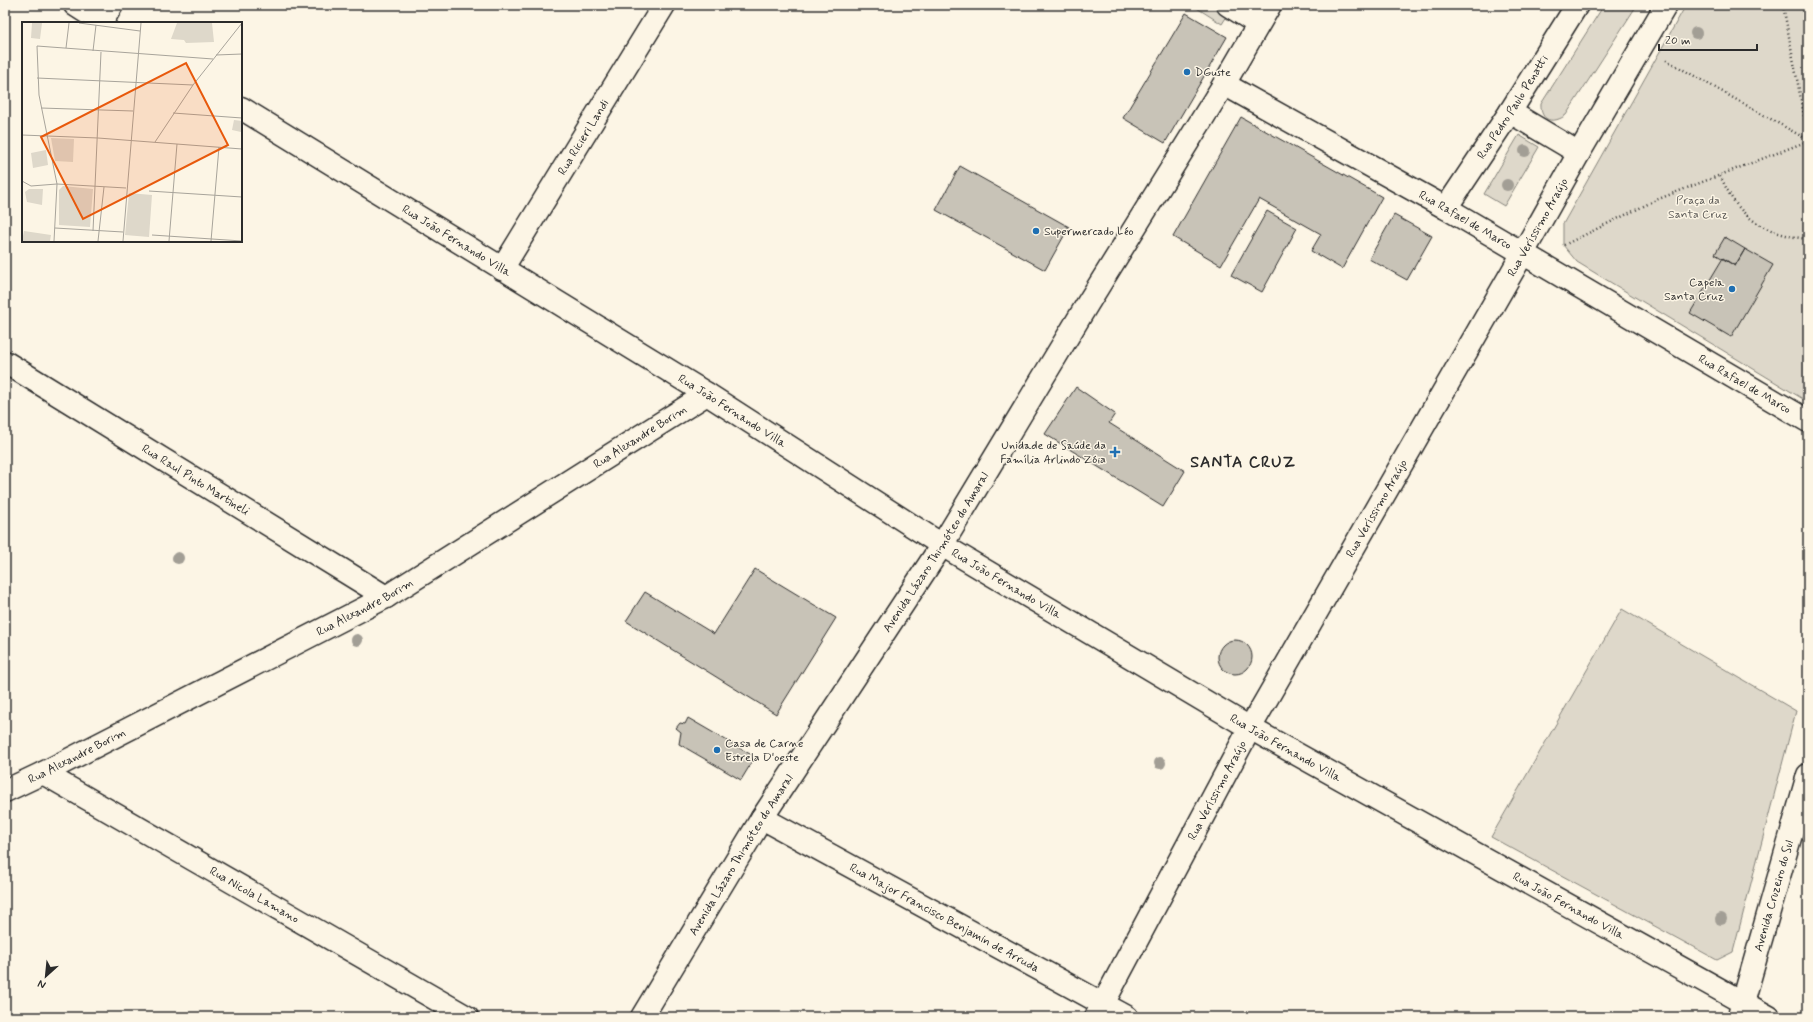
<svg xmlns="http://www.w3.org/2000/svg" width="1813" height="1022" font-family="Mynerve,sans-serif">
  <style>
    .green { fill: #ded8ca; stroke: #84827a }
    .building { fill: #c8c3b7; stroke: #2b2b2b }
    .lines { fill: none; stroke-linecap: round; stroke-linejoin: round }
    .minor-casing { stroke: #2b2b2b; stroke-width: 25 }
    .major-casing { stroke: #2b2b2b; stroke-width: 25 }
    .path { stroke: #2b2b2b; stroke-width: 2.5; stroke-dasharray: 1 3; stroke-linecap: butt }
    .minor { stroke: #fcf5e5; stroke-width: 22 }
    .major { stroke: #fcf5e5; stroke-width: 22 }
    .tree { fill: #a29e95 }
    .poi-dot { fill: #1f6fb2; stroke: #fcf5e5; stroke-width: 1.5 }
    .labels { text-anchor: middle; stroke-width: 3; stroke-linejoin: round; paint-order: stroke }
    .poi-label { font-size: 12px; fill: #2b2b2b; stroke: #fcf5e5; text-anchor: start }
    .street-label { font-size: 12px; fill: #2b2b2b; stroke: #fcf5e5 }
    .park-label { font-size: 12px; fill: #585653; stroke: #fcf5e5 }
    .district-label { font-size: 16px; font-weight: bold; letter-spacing: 1px; fill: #2b2b2b; stroke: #fcf5e5 }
    .inset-road { fill: none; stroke: #a8a49b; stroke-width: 1 }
    .view { fill: #e8590c; fill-opacity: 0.15; stroke: #e8590c; stroke-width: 2 }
    .inset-edge { fill: none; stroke: #2b2b2b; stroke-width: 2 }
  </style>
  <rect width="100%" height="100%" fill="#fcf5e5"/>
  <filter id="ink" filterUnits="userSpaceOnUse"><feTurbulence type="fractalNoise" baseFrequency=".025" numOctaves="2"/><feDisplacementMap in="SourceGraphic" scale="8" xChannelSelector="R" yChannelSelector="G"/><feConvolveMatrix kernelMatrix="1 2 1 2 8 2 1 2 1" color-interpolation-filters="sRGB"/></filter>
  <g filter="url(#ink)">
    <path class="green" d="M1192,5H1234L1222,24Z
      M1604,5H1637L1566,115C1554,124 1540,122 1541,104Z
      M1686,5H1808V402L1577,262L1563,245V224Z
      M1519,135L1539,147L1504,206L1484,194Z
      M1622,609L1796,711L1733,952L1717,960L1491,837Z"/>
    <path class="building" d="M1186,13L1227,37L1165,143L1123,118Z
      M1241,117L1382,197L1342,269L1311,251L1321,234L1259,199L1221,265L1173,237Z
      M960,166L1069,227L1045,270L936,210Z
      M1267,211L1297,228L1262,292L1231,275Z
      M1394,215L1432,236L1407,280L1369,259Z
      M1725,237L1745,249L1735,266L1715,254Z
      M1745,249L1773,265L1731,337L1690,313L1723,258L1735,266Z
      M1076,387L1115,414L1109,423L1185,471L1163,507L1045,434Z
      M755,569L836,618L776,714L626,621L645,592L714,634Z
      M1218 657a17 17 0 1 1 34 0a17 17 0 1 1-34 0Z
      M688,718L755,757L741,780L679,744L681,732L676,728L680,723L685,724Z"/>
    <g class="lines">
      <g class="minor-casing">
        <g id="minor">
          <path d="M75,5L103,23"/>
          <path d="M1228,5L1258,24"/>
          <path d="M102,22L112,5"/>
          <path id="s1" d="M1224,84L1446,208L1808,421"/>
          <path id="s2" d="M241,108L707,394L942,545L1250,728L1769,1017"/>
          <path d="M1510,112L1579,153"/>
          <path id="s3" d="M1446,208L1510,112L1577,5"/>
          <path id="s4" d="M502,269L664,5"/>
          <path id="s5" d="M5,362L386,597"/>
          <path id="s6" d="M43,773L467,1017"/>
          <path id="s7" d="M5,791L43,773L386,597L707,394"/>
          <path id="s8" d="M762,818L1127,1017"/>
          <path id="s9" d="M1739,1016L1808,775"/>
          <path id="s10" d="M1096,1017L1250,728L1523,253L1579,153L1666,5"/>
        </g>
      </g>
      <g class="major-casing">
        <g id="major">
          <path id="s11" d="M642,1017L762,818L942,545L1088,303L1224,84L1270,5"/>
        </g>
      </g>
      <path class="path" d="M1783,5L1808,137
        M1666,60L1808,140
        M1720,176C1725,185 1730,197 1737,205C1754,227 1781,236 1808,239
        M1564,245L1656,200L1808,141"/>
      <use href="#minor" class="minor"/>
      <use href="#major" class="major"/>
    </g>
    <g class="tree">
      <circle cx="1696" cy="33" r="6"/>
      <circle cx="1525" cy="151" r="6"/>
      <circle cx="1507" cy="185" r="6"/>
      <circle cx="178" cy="558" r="6"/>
      <circle cx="357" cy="640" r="6"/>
      <circle cx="1160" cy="763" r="6"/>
      <circle cx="1721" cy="919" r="6"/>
    </g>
  </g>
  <g class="poi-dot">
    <circle cx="1187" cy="72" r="4"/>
    <circle cx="1036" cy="231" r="4"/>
    <circle cx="1732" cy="289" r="4"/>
    <path d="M1113 446h4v4h4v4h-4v4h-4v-4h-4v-4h4z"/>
    <circle cx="717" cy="750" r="4"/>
  </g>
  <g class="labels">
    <g class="poi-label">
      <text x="1195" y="76">DGuste</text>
      <text x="1044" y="235">Supermercado Léo</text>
      <text x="1724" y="286" text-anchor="end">Capela<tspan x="1724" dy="14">Santa Cruz</tspan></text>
      <text x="1106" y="449" text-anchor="end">Unidade de Saúde da<tspan x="1106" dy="14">Família Arlindo Zóia</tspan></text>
      <text x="725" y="747">Casa de Carne<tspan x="725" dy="14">Estrela D'oeste</tspan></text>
    </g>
    <g class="street-label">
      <text dy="4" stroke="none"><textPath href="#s3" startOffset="121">Rua Pedro Paulo Penatti</textPath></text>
      <text dy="4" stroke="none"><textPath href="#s4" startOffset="155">Rua Ricieri Landi</textPath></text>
      <text dy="4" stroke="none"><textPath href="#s1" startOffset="277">Rua Rafael de Marco</textPath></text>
      <text dy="4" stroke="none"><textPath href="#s10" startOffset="905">Rua Veríssimo Araújo</textPath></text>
      <text dy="4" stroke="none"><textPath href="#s2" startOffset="253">Rua João Fernando Villa</textPath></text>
      <text dy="4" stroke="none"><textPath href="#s1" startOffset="601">Rua Rafael de Marco</textPath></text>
      <text dy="4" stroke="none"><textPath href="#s2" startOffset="577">Rua João Fernando Villa</textPath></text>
      <text dy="4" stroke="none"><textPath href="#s7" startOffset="728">Rua Alexandre Borim</textPath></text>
      <text dy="4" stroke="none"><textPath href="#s5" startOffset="224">Rua Raul Pinto Martineli</textPath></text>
      <text dy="4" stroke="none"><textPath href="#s10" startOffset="581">Rua Veríssimo Araújo</textPath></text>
      <text dy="4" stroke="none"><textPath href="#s11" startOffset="550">Avenida Lázaro Thimóteo do Amaral</textPath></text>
      <text dy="4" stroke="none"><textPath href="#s2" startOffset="901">Rua João Fernando Villa</textPath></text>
      <text dy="4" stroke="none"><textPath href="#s7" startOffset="404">Rua Alexandre Borim</textPath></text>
      <text dy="4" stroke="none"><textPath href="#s2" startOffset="1225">Rua João Fernando Villa</textPath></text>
      <text dy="4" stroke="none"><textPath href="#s7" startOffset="80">Rua Alexandre Borim</textPath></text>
      <text dy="4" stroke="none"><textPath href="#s10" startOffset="257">Rua Veríssimo Araújo</textPath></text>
      <text dy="4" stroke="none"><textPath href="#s11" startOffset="190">Avenida Lázaro Thimóteo do Amaral</textPath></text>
      <text dy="4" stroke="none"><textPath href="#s6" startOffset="244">Rua Nicola Lamano</textPath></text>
      <text dy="4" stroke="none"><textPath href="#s9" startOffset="125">Avenida Cruzeiro do Sul</textPath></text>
      <text dy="4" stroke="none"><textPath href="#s2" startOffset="1549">Rua João Fernando Villa</textPath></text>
      <text dy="4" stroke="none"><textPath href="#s8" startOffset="208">Rua Major Francisco Benjamin de Arruda</textPath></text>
    </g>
    <g class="park-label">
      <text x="1698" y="204">Praça da<tspan x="1698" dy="14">Santa Cruz</tspan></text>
    </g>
    <g class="district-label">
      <text x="1243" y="467">SANTA CRUZ</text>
    </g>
  </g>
  <g transform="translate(22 22)">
    <rect width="220" height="220" fill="#fcf5e5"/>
    <path d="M10,1H20L18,17L9,16ZM155,1H190L192,20L164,21L162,18L149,17ZM212,98L220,99V124L219,110L210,108ZM29,116L52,117L51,140L33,139ZM24,128L26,143L11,146L9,131ZM41,164L71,167L68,205L37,203V168ZM7,167H21L20,183L5,180L3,170ZM107,171L130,173L127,215L103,213ZM2,209L29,213L28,219H0Z" fill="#ded8ca"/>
    <path class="inset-road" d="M57,1L118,9M44,26L47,1M71,29L74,3M194,33L220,32M15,56L171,63M19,86L111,89M151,91L220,96M0,113L76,116L220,127M133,120L171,63L220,1M0,159L9,164L35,162L104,166M127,169L220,175M33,206L101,210M71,209L79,30M130,213L220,219M32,219L35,162L17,73L15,24L191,37M76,219L82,165M101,219L119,1M147,219L155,122M189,219L197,125"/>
    <path class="view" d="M164,41L206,123L61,197L19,115Z"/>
    <rect width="220" height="220" class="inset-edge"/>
  </g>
  <rect width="1813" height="1022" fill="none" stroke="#fcf5e5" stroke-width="20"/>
  <rect x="10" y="10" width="1793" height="1002" fill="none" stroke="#2b2b2b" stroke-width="1.5" filter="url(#ink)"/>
  <g transform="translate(46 976) rotate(207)" stroke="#fcf5e5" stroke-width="3" paint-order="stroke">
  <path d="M0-3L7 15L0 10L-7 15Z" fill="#2b2b2b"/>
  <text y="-6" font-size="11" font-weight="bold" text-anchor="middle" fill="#2b2b2b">N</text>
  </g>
  <path d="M1659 44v6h98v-6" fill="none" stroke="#2b2b2b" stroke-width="2"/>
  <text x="1665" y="44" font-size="12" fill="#2b2b2b" stroke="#fcf5e5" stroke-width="3" paint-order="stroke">20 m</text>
</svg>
